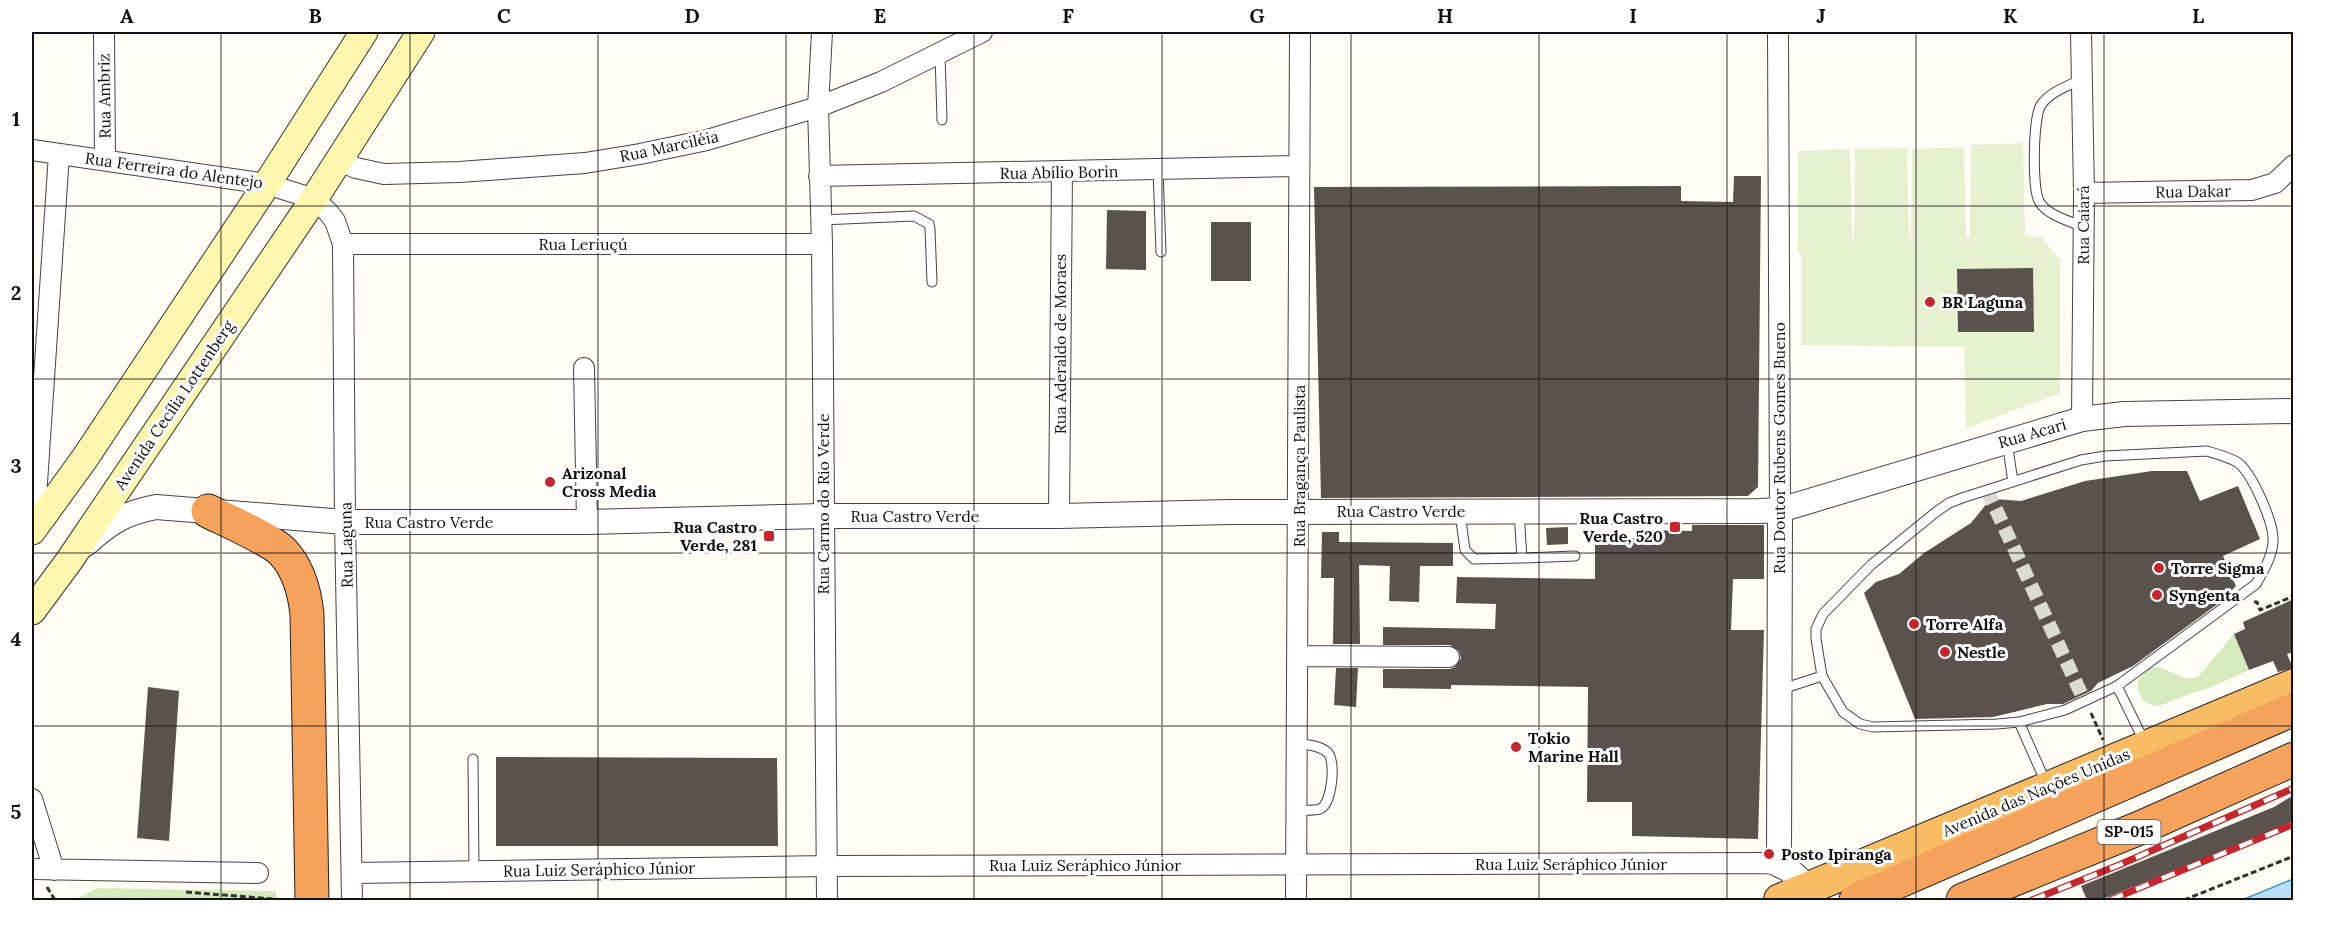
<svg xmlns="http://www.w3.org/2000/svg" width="2325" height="932" font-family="Lora,serif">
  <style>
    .green { fill: #d5ebbd }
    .pitch { fill: #e6f2cf }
    .water { fill: #b9e0f7; stroke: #3f96cf; stroke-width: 1.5 }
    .building { fill: #5a524d }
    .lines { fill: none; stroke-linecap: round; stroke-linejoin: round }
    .pedestrian-tunnel { stroke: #dbdad3; stroke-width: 14; stroke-dasharray: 14 7; stroke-linecap: butt }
    .service-casing { stroke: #444; stroke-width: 11 }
    .minor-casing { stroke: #444; stroke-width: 22 }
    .tertiary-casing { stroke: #444; stroke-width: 26 }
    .secondary-casing { stroke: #333; stroke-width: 29 }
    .trunk-casing { stroke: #222; stroke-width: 34 }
    .motorway-casing { stroke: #222; stroke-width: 35 }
    .path { stroke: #333; stroke-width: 3; stroke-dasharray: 6 3; stroke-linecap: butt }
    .service { stroke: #fff; stroke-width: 9 }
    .minor { stroke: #fff; stroke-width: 20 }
    .tertiary { stroke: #fff; stroke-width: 24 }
    .secondary { stroke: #fff6b0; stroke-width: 27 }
    .trunk { stroke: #f7bc64; stroke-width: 32 }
    .motorway { stroke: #f5a25d; stroke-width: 33 }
    .rail-casing { stroke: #c4262e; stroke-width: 7 }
    .rail { stroke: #fff; stroke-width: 4.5; stroke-dasharray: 14; stroke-linecap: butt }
    .grid { fill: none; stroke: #111; stroke-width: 1.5; stroke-opacity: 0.55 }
    .poi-dot { fill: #c4262e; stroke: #fff; stroke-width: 2 }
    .labels { text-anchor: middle; stroke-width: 6; stroke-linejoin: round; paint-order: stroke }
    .shield { fill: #fff; stroke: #585858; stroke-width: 1.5 }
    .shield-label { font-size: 15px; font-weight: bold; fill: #111 }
    .street-label { font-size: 16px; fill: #111; stroke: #fff }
    .poi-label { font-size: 16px; font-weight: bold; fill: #111; stroke: #fff; text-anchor: start }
    .neatline { fill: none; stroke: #111; stroke-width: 2 }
    .grid-label { font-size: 20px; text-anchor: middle; font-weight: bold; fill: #111 }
  </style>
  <rect width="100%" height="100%" fill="#fffdf5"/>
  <path class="green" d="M2234,634L2249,670L2209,688L2194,692L2159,706L2151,705L2143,700L2138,690V680L2149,668C2168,662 2179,686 2199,676Z
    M98,888L276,891V900H73Z"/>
  <path class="pitch" d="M2023,143L2025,236L2041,237L2060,260V393L1966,428L1964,347L1801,345V253L1798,252V151L1850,149L1852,238H1854L1855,149L1907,148L1909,237L1911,238L1912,149L1964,147L1966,237H1970L1971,145Z"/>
  <path class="water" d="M2293,879V900H2242Z"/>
  <path class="building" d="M1734,176H1761L1758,487L1748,496L1321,498L1314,187L1681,186V201L1733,202Z
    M1107,210L1146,211V270L1106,269Z
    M1211,222H1251V281H1211Z
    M2033,268L2034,332H1958L1957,269Z
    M2152,471H2187L2200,501L2238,486L2260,539L2223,556L2236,586L2219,603L2133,666L2098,683L2091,691L2063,704H2047L1993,717L1915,719L1864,593L1876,582L1899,574L1924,553L1971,523L1988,502L1995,499L2021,501L2085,481Z
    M1692,525H1764V579H1733L1731,630H1764L1758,839L1632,836V802H1587L1588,687L1451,685V689L1383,688V669H1450L1455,667L1461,658L1459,651L1450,645H1383V627L1495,629L1496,604L1456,603L1457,577L1595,579V537L1636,538V530L1692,531Z
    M1568,527V544L1547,545L1546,528Z
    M1322,532H1339V542L1453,543V566H1420L1419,602L1389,601L1390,566L1359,565L1360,644H1333L1334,578H1321Z
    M2294,599V652L2287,654L2293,668L2278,672L2273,661L2249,670L2234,634L2245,629L2243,622Z
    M1336,668H1358L1356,707L1334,705Z
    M148,687L179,691L169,841L137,838Z
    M496,757L777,758L778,846H496Z
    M2294,795V822L2100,900H2087L2081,886L2274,807Z"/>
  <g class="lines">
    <path class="pedestrian-tunnel" d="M1987,490L2085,702"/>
    <g class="service-casing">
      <path id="service" d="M940,54L942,120
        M2081,80C2067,86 2050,92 2041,105C2033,117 2032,188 2039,201C2046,215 2070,221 2083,227
        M1158,169L1161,252
        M821,220L914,216L929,224L930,229L932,282
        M2007,442L2013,482
        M2207,451C2217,454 2228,457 2237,462C2252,472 2272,520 2273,537C2274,554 2264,570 2256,584L2117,686L2065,710L2019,722L1997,724L1873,727L1860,724L1843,712L1822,676L1816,639V629L1823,614L1871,565L1936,512L1949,503L1962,498L2081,460L2105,456Z
        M1519,512L1522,558L1575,556
        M1460,513L1465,550L1474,559L1522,558
        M2117,686L2144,741
        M1782,689L1822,676
        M2019,722L2046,783
        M473,759L474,871
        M1296,810C1303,810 1314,811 1320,809C1332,804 1336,762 1328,753C1321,745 1306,745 1297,743"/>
    </g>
    <g class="minor-casing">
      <path id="minor" d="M104,32L105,160
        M822,32L818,107L822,244L827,900
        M1778,32L1780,510
        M2081,32L2084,193L2082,419
        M32,150L267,184L314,199L328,212L335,221L343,244L345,522L352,900
        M338,160L356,168L384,174L459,172L585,163L640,154L707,140L818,107L881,82L982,32
        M819,176L1299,166
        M2084,193L2252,190L2275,183L2294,165
        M343,244H822
        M584,368L587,522
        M1059,516L1062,172
        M34,528L59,154
        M1298,656L1449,657
        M32,799L54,870
        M32,869L258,873
        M352,873L827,866L1766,863L1779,865
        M1296,900L1300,32"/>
    </g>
    <g class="tertiary-casing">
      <path id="tertiary" d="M1780,510L1779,865L1788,869L1809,888
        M86,544C110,522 125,513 156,507L345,522H587L822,516H1059L1230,512L1759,511L1780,510L2082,419L2124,414L2294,411"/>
    </g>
    <g class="secondary-casing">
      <path id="secondary" d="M32,531L85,458L267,184L364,32
        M32,611L69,561L314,199L421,32"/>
    </g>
    <g class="trunk-casing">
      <path id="trunk" d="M1780,900L2294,685"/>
    </g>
    <g class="motorway-casing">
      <path id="motorway" d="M208,511C226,520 269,539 282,551C298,568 305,593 307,615L312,900
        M1856,900L2294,709
        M1963,900L2142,827L2294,759"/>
    </g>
    <path class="path" d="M2254,602H2257L2260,610L2294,596
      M2091,713L2103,740
      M47,887L55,900
      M186,892L286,900
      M2184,900L2294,856"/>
    <use href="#service" class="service"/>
    <use href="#minor" class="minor"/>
    <use href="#tertiary" class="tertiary"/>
    <use href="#secondary" class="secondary"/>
    <use href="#trunk" class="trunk"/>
    <use href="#motorway" class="motorway"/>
    <g class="rail-casing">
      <path id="rail" d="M2032,900L2119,865L2294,788
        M2110,900L2294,824"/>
    </g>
    <use href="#rail" class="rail"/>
  </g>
  <path class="grid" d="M221,32V900M410,32V900M598,32V900M786,32V900M974,32V900M1162,32V900M1351,32V900M1539,32V900M1727,32V900M1916,32V900M2104,32V900M32,206H2294M32,379H2294M32,553H2294M32,726H2294"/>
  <g class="poi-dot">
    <circle cx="1930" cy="302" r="6"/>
    <circle cx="550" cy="482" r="6"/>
    <rect x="1669" y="521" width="12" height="12" rx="3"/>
    <rect x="763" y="530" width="12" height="12" rx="3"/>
    <circle cx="2159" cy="568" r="6"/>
    <circle cx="2157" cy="595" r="6"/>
    <circle cx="1914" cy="624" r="6"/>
    <circle cx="1945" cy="652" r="6"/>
    <circle cx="1516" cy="747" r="6"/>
    <circle cx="1769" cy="854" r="6"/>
  </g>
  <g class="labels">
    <rect class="shield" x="2097.5" y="820" width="63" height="24" rx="4.5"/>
    <g class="shield-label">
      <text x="2129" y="837">SP-015</text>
    </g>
    <g class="street-label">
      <text transform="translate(104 96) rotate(-91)" y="6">Rua Ambriz</text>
      <text transform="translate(669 146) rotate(-12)" y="6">Rua Marciléia</text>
      <text transform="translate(174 170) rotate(8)" y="6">Rua Ferreira do Alentejo</text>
      <text transform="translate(1059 172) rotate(-1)" y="6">Rua Abílio Borin</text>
      <text transform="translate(2193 191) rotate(-1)" y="6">Rua Dakar</text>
      <text transform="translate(2083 225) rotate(-90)" y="6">Rua Caiará</text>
      <text x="583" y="250">Rua Leriuçú</text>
      <text transform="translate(1060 344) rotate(-90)" y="6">Rua Aderaldo de Moraes</text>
      <text transform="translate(174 405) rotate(-56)" y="6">Avenida Cecília Lottenberg</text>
      <text transform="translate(2032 433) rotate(-16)" y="6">Rua Acari</text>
      <text transform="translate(1779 448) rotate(-90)" y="6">Rua Doutor Rubens Gomes Bueno</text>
      <text transform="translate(1299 466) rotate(-90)" y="6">Rua Bragança Paulista</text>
      <text transform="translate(823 504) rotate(-90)" y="6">Rua Carmo do Rio Verde</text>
      <text x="1401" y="517">Rua Castro Verde</text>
      <text x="915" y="522">Rua Castro Verde</text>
      <text x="429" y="528">Rua Castro Verde</text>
      <text transform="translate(346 545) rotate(-91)" y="6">Rua Laguna</text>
      <text transform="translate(2036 792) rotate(-23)" y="6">Avenida das Nações Unidas</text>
      <text x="1571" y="870">Rua Luiz Seráphico Júnior</text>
      <text x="1085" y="871">Rua Luiz Seráphico Júnior</text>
      <text transform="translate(599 869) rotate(-1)" y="6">Rua Luiz Seráphico Júnior</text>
    </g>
    <g class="poi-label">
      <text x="1942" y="308">BR Laguna</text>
      <text x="562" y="479">Arizonal<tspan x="562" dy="18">Cross Media</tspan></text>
      <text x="1663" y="524" text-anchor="end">Rua Castro<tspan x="1663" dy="18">Verde, 520</tspan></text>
      <text x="757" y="533" text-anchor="end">Rua Castro<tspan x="757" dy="18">Verde, 281</tspan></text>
      <text x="2171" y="574">Torre Sigma</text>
      <text x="2169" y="601">Syngenta</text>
      <text x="1926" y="630">Torre Alfa</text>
      <text x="1957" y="658">Nestle</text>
      <text x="1528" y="744">Tokio<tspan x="1528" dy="18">Marine Hall</tspan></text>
      <text x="1781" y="860">Posto Ipiranga</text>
    </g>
  </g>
  <rect width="2325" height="932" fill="none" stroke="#ffffff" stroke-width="66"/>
  <rect x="33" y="33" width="2259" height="866" class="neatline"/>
  <g class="grid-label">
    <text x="127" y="23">A</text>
    <text x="315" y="23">B</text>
    <text x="504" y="23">C</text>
    <text x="692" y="23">D</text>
    <text x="880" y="23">E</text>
    <text x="1068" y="23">F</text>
    <text x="1257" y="23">G</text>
    <text x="1445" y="23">H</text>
    <text x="1633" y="23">I</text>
    <text x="1821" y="23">J</text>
    <text x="2010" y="23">K</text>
    <text x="2198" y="23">L</text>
    <text x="16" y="126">1</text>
    <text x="16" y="300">2</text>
    <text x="16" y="473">3</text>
    <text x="16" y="646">4</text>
    <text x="16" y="819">5</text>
  </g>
</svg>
